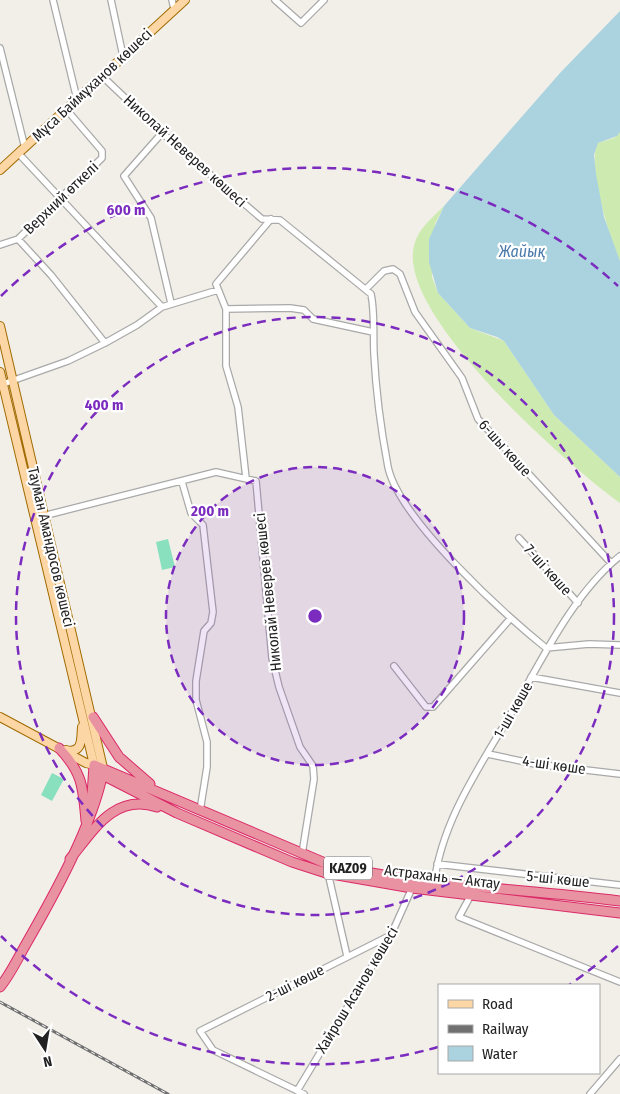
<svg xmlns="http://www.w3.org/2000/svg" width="620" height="1094" font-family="'Fira Sans Condensed',sans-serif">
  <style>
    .grass { fill: #cdebb0 }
    .pitch { fill: #88e0be }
    .water { fill: #aad3df }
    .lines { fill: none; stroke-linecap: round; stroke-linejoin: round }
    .minor-casing { stroke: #a9a9a9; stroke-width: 8 }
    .major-casing { stroke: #a06b00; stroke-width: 10 }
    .highway-casing { stroke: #dc2a67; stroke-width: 11 }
    .minor { stroke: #fff; stroke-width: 5.5 }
    .major { stroke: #fcd6a4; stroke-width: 8 }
    .highway { stroke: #e892a2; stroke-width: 9 }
    .rail-casing { stroke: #707070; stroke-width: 3 }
    .rail { stroke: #fff; stroke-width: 1; stroke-dasharray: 4; stroke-linecap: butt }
    .ring { fill: none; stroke: #7b2cbf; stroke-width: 2.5; stroke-dasharray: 9 6 }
    .labels { text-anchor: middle; stroke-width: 4.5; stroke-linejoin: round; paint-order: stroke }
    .shield { fill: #fff; stroke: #646464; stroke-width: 1 }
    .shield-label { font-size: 14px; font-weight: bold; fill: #222 }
    .street-label { font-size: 15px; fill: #222; stroke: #fff }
    .water-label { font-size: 16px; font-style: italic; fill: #4a7aab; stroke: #fff }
    .centre { fill: #7b2cbf; stroke: #fff; stroke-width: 2.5 }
    .ring-label { font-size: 15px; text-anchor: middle; font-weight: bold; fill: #7b2cbf; stroke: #fff; stroke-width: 4.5; stroke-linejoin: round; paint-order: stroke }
  </style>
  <rect width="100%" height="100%" fill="#f2efe9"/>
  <path class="grass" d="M620,132V261C610,240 586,162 598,143L614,138Z
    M444,206L435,224L432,277L438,293L470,328L504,341L554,415L620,477V503C565,463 406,322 413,252C415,231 430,220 444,206Z"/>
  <path class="pitch" d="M168,539L175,567L162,570L156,542Z
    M52,773L64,779L52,801L41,795Z"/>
  <path class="water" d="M620,11V132L617,136L598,143L594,155L596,174L604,217L620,261V477L554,415L504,341L497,337L470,328L438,293L429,262V239L444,206L560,73Z"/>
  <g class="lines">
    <g class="minor-casing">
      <path id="minor" d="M53,0L77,99
        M111,0L123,56
        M172,0L174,9
        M275,0L301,23L324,0
        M0,48L25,148
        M102,76L162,133L262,219L280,220L371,294C375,313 373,334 374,354C376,392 381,430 388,467C399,519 504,614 546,648L589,644L620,645
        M162,133L124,176L151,218L171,303
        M19,154L162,307
        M18,239L51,275L105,343
        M0,245L18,239L102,158V151L66,109
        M367,288L384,271L393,269L400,274L415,312L462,378L478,419L611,563
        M226,309L290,308L304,310L313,319L373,332
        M3,384L68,361L105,343L137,325L162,307L218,290
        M246,478L238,407L226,366V309L216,284L271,219
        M182,482L191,513L203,525L213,612L211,623L204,631L196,681V700L207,742V767L200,811
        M35,518L216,472L256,481L272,658L279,687L300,747L313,766L314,779L302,854
        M519,538L578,603
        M394,666L426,707H433L510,619
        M531,677L620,693
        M488,754L535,764L620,774
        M437,864L620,885
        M328,873L347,956
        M434,885C441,821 481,765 513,710C542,659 574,593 620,556
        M472,893L459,917L620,982
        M297,1091L391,935L412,888
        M304,1094L213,1050L200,1031L391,935
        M590,1094L620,1059"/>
    </g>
    <g class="major-casing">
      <path id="major" d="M0,170L185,0
        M0,326L103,768
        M0,372L94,765L86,763L0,717
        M66,750C83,754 81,739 82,727"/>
    </g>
    <g class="highway-casing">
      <path id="highway" d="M93,717L119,757L150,784
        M59,748C83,773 83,788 86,821
        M95,771L177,813L292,862L326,873L412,888L620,913
        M91,810L94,765L325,863C421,887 522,888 620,901
        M70,859C93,831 114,793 157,807
        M0,987C10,975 18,958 26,944C53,897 93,825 103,772"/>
    </g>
    <use href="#minor" class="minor"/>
    <use href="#major" class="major"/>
    <use href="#highway" class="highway"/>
    <g class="rail-casing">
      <path id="rail" d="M0,1002L168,1094"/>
    </g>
    <use href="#rail" class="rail"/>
  </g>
  <circle cx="315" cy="616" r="149" fill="#7b2cbf" fill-opacity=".12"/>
  <g class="ring">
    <circle cx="315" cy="616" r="149"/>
    <circle cx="315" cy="616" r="299"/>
    <path d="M618 946A448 448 0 0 1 569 985M438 1047A448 448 0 0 1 1 936M1 296A448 448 0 0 1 618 286"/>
  </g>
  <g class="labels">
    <rect class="shield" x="324" y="856.5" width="48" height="23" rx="4"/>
    <g class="shield-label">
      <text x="348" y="873">KAZ09</text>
    </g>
    <g class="street-label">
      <text transform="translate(92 85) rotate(-43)" y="5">Мұса Баймұханов көшесі</text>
      <text transform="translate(185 151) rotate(42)" y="5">Николай Неверев көшесі</text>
      <text transform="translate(61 198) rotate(-44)" y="5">Верхний өткелі</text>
      <text transform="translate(505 448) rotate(48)" y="5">6-шы көше</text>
      <text transform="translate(51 547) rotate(77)" y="5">Тауман Амандосов көшесі</text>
      <text transform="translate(548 570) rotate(48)" y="5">7-шi көше</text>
      <text transform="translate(268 592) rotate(-96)" y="5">Николай Неверев көшесі</text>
      <text transform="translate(513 710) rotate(-60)" y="5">1-ші көше</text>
      <text transform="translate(554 765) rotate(8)" y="5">4-шi көше</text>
      <text transform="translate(442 877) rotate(7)" y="5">Астрахань — Актау</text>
      <text transform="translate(558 879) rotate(6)" y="5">5-шi көше</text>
      <text transform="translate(295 983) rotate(-27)" y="5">2-ші көше</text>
      <text transform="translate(357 990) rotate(-59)" y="5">Хайрош Асанов көшесі</text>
    </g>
    <g class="water-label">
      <text x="522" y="257">Жайық</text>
    </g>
  </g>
  <circle cx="315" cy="616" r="8" class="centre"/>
  <g class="ring-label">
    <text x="126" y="215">600 m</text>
    <text x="104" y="410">400 m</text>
    <text x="210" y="516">200 m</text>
  </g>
  <rect x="438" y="984" width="162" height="90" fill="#ffffff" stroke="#a7a7a7"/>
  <rect x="448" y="1000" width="25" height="8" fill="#fcd6a4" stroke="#a7a7a7"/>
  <text x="482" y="1009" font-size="15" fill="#222222">Road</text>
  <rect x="448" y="1025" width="25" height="8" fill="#707070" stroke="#a7a7a7"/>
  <text x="482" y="1034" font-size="15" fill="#222222">Railway</text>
  <rect x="448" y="1046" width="25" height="15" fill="#aad3df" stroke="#a7a7a7"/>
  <text x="482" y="1059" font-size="15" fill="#222222">Water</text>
  <g transform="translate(45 1049) rotate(168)" stroke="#ffffff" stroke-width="4" paint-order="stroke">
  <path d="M0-4L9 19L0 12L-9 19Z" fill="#222222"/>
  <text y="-8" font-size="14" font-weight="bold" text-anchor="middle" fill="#222222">N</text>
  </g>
</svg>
